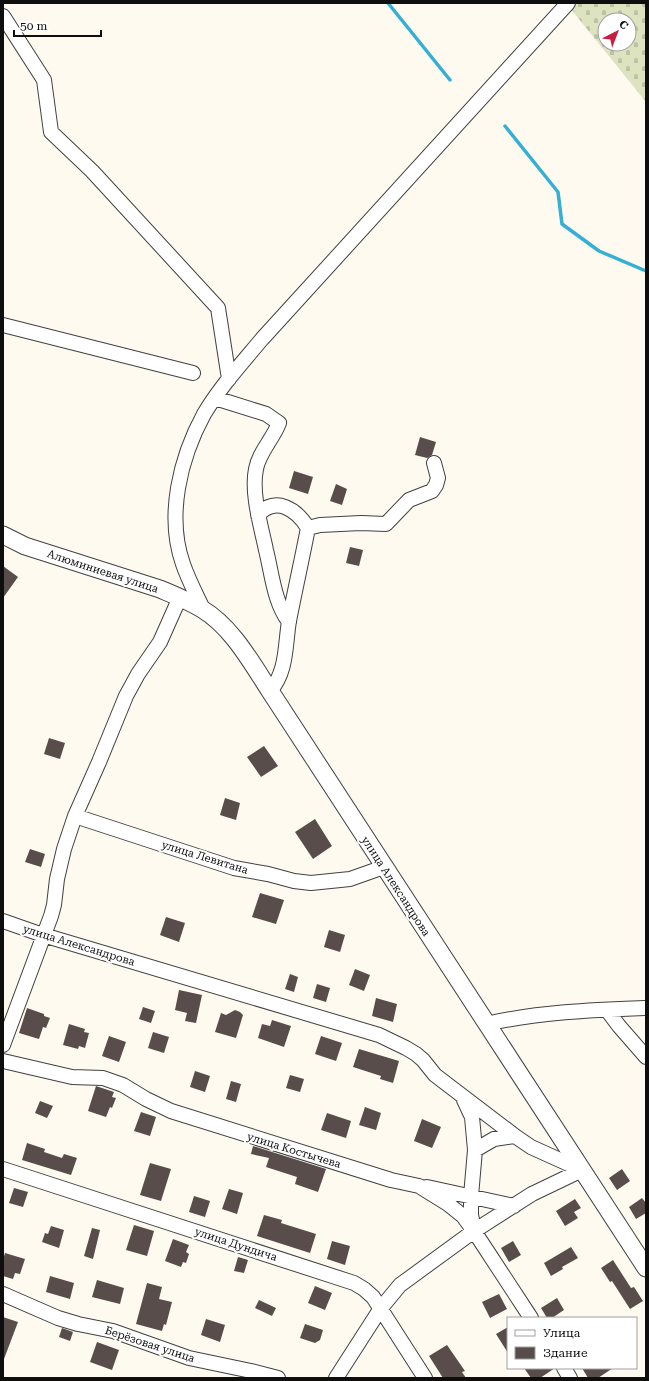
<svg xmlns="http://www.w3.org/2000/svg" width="649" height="1381" font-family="'Roboto Serif',serif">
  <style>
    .cemetery { fill: url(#cemetery-stones); fill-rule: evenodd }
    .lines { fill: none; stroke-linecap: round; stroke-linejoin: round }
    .stream { stroke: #34afd5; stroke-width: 3.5 }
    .building { fill: #584d4a }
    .minor-casing { stroke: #414141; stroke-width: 16 }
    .tertiary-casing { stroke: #414141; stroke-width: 19 }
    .minor { stroke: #fff; stroke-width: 14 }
    .tertiary { stroke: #fff; stroke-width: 17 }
    .labels { text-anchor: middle; stroke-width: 4; stroke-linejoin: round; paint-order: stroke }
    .street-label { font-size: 11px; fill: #0e0e0e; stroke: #fff }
  </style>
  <defs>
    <pattern id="cemetery-stones" width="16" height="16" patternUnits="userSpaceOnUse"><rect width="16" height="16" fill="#dde3bf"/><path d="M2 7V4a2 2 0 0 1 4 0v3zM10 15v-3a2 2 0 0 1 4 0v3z" fill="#bcc2a3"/></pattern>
  </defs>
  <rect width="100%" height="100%" fill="#fffaf0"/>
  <path class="cemetery" d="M566,3H646V102ZM605,20H629V44H605Z"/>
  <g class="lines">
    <path class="stream" d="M388,3L450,80
      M505,126L558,192L562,224L599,251L646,271"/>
  </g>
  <path class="building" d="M420,437L436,442L432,455L427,458L415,455Z
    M294,471L313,477L308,494L289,488Z
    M336,484L347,489L342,505L330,501Z
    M350,547L363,550L359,566L346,563Z
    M3,566L18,577L3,598Z
    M49,738L65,743L60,759L44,754Z
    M264,746L278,766L261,777L247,757Z
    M225,798L240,803L236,820L220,815Z
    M315,819L332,846L313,859L295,832Z
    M30,849L45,854L41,867L25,862Z
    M260,893L284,900L276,924L252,917Z
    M166,917L185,923L179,942L160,935Z
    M329,930L345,935L340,952L324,947Z
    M355,969L370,975L364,991L349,985Z
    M290,974L298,977L294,992L285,989Z
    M317,984L330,988L326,1002L313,998Z
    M179,990L202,995L196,1023L185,1021L187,1013L175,1010Z
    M376,998L397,1004L393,1022L372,1016Z
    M143,1007L155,1011L151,1023L139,1019Z
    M27,1008L44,1014V1016L50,1018L46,1028L43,1027L39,1039L19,1033Z
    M235,1010L240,1012L243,1015L236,1038L215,1032L221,1013L226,1015Z
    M272,1020L291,1026L284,1047L258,1038L262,1024L270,1026Z
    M69,1024L85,1029L84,1032L89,1033L85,1048L79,1046L78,1049L63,1045Z
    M153,1032L169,1037L164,1053L148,1048Z
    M109,1036L126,1042L119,1062L102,1056Z
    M321,1036L342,1043L336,1061L315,1054Z
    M359,1049L399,1061L393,1083L380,1079L381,1076L353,1067Z
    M195,1071L210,1076L205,1092L190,1087Z
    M290,1075L304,1079L300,1092L286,1088Z
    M231,1081L241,1084L236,1102L226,1099Z
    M96,1086L114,1092L112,1097L116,1098L112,1108L110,1107L106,1117L88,1111Z
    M40,1101L53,1106L47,1118L35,1113Z
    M365,1107L381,1113L376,1130L359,1125Z
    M141,1112L156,1117L150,1136L134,1131Z
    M327,1113L351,1121L346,1138L321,1130Z
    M422,1119L441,1127L432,1148L414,1141Z
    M27,1143L45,1149L44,1152L62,1158L64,1154L77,1158L71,1175L22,1160Z
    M253,1146L326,1169L318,1192L295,1184L297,1177L266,1167L269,1158L251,1154Z
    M150,1163L171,1169L161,1201L140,1195Z
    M622,1169L630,1181L617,1190L609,1178Z
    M14,1188L28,1192L23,1207L9,1203Z
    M229,1189L243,1193L237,1214L222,1209Z
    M194,1196L210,1201L205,1217L189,1212Z
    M642,1198L646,1203V1213L636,1219L629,1207Z
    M575,1199L581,1208L574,1212L578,1218L565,1226L556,1211Z
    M264,1215L282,1220L281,1223L316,1234L310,1253L257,1236Z
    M134,1225L154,1231L147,1256L126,1250Z
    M51,1226L64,1230L59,1248L42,1242L45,1233L48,1234Z
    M92,1228L100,1230L93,1259L84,1256Z
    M173,1239L189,1245L186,1252L189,1254L186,1263L183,1262L181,1267L165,1261Z
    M332,1241L350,1246L345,1265L327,1259Z
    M513,1241L521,1255L509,1262L501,1248Z
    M571,1247L578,1258L562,1267L563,1269L551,1276L544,1263Z
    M5,1253L25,1259L20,1274L15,1273L13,1279L3,1276V1260Z
    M238,1257L248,1260L244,1273L234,1271Z
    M613,1260L631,1288L634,1287L643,1301L630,1309L612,1281L610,1282L601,1268Z
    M50,1276L74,1283L70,1299L46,1292Z
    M97,1280L124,1288L120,1304L92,1297Z
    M147,1283L162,1287L159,1299L172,1302L166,1325L164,1324L162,1331L136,1324Z
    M315,1286L332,1293L325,1310L308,1303Z
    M499,1294L507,1309L490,1318L482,1302Z
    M557,1298L564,1310L552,1318H547L541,1308Z
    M259,1300L276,1308L272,1316L255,1308Z
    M3,1317L18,1322L4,1359H3Z
    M206,1319L225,1325L220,1342L201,1335Z
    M305,1324L323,1330L320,1340L315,1343L300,1338Z
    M508,1327V1353L496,1334Z
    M62,1328L73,1332L70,1341L59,1337Z
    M97,1342L119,1350L112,1370L90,1362Z
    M447,1345L465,1371L462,1372L466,1378H443L429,1356Z
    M524,1368H555L540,1378H531Z
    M582,1368H613L598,1378H588Z"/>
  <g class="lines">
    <g class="minor-casing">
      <path id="minor" d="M3,16L44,80L51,132L92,171L218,308L229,379
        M3,325L193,373
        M215,398L266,414L279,423C273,439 259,452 256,469C251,493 261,526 266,550C272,574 274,602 289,622
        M258,515C276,495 297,510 308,528C302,559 295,590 289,621C285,646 287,672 270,691
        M308,528L320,525L361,523L386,524L409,500L432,491L436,485L438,478L434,463
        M203,609C196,594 188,579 183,564C166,516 180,458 204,414C220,387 242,363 262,339L568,3
        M75,816L234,868L268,874L294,881L311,883L350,879L384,867
        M3,921L43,935L379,1035L406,1048L416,1054L423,1060L435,1075L515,1136L531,1147L582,1170
        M607,1010L619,1026L646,1057
        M486,1024C538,1012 593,1010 646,1008
        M3,1045L51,916L54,905L57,879L64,849L75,816L99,762L126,696L138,674L160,642L180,597
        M3,1061L72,1077L103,1078L123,1085L146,1099L171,1111L391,1180L419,1186L448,1204L463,1216L474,1231L531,1318
        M464,1100L472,1117L475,1150L471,1196V1215L474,1229
        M475,1150L494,1139L515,1136
        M3,1169L354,1283L364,1289L373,1297L425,1378
        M427,1187L514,1206
        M3,1294L58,1318L78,1324L113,1331L189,1358L251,1371L278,1378
        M564,1368L570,1378
        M336,1378L381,1308L400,1285L474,1231L532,1194L582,1170"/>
    </g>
    <g class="tertiary-casing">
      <path id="tertiary" d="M3,535L25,546L160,589C174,595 189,601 202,609C232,627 251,662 270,691L646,1268"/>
    </g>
    <use href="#minor" class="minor"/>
    <use href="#tertiary" class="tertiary"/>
  </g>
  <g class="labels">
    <g class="street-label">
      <text transform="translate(103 571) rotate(18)" y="4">Алюминиевая улица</text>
      <text transform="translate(205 857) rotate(17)" y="4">улица Левитана</text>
      <text transform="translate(396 886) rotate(57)" y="4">улица Александрова</text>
      <text transform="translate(79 945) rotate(17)" y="4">улица Александрова</text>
      <text transform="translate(294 1150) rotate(17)" y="4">улица Костычева</text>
      <text transform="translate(236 1244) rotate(18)" y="4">улица Дундича</text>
      <text transform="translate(150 1344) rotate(18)" y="4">Берёзовая улица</text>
    </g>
  </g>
  <rect width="649" height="1381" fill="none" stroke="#0e0e0e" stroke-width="8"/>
  <rect x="507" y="1317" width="130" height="52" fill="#ffffff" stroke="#9f9f9f"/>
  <rect x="515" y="1330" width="20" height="6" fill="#ffffff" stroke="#9f9f9f"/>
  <text x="543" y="1337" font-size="12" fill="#0e0e0e">Улица</text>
  <rect x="515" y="1347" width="20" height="12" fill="#584d4a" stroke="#9f9f9f"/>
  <text x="543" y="1357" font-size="12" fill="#0e0e0e">Здание</text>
  <g transform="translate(617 32) rotate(42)"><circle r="19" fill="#ffffff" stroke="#9f9f9f"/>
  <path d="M0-3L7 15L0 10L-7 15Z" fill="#c71e41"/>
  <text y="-6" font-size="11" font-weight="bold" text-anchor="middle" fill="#0e0e0e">С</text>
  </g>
  <path d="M14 30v6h87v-6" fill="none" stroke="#0e0e0e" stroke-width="2"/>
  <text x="20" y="30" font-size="12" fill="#0e0e0e" stroke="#ffffff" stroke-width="3" paint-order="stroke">50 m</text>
</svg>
